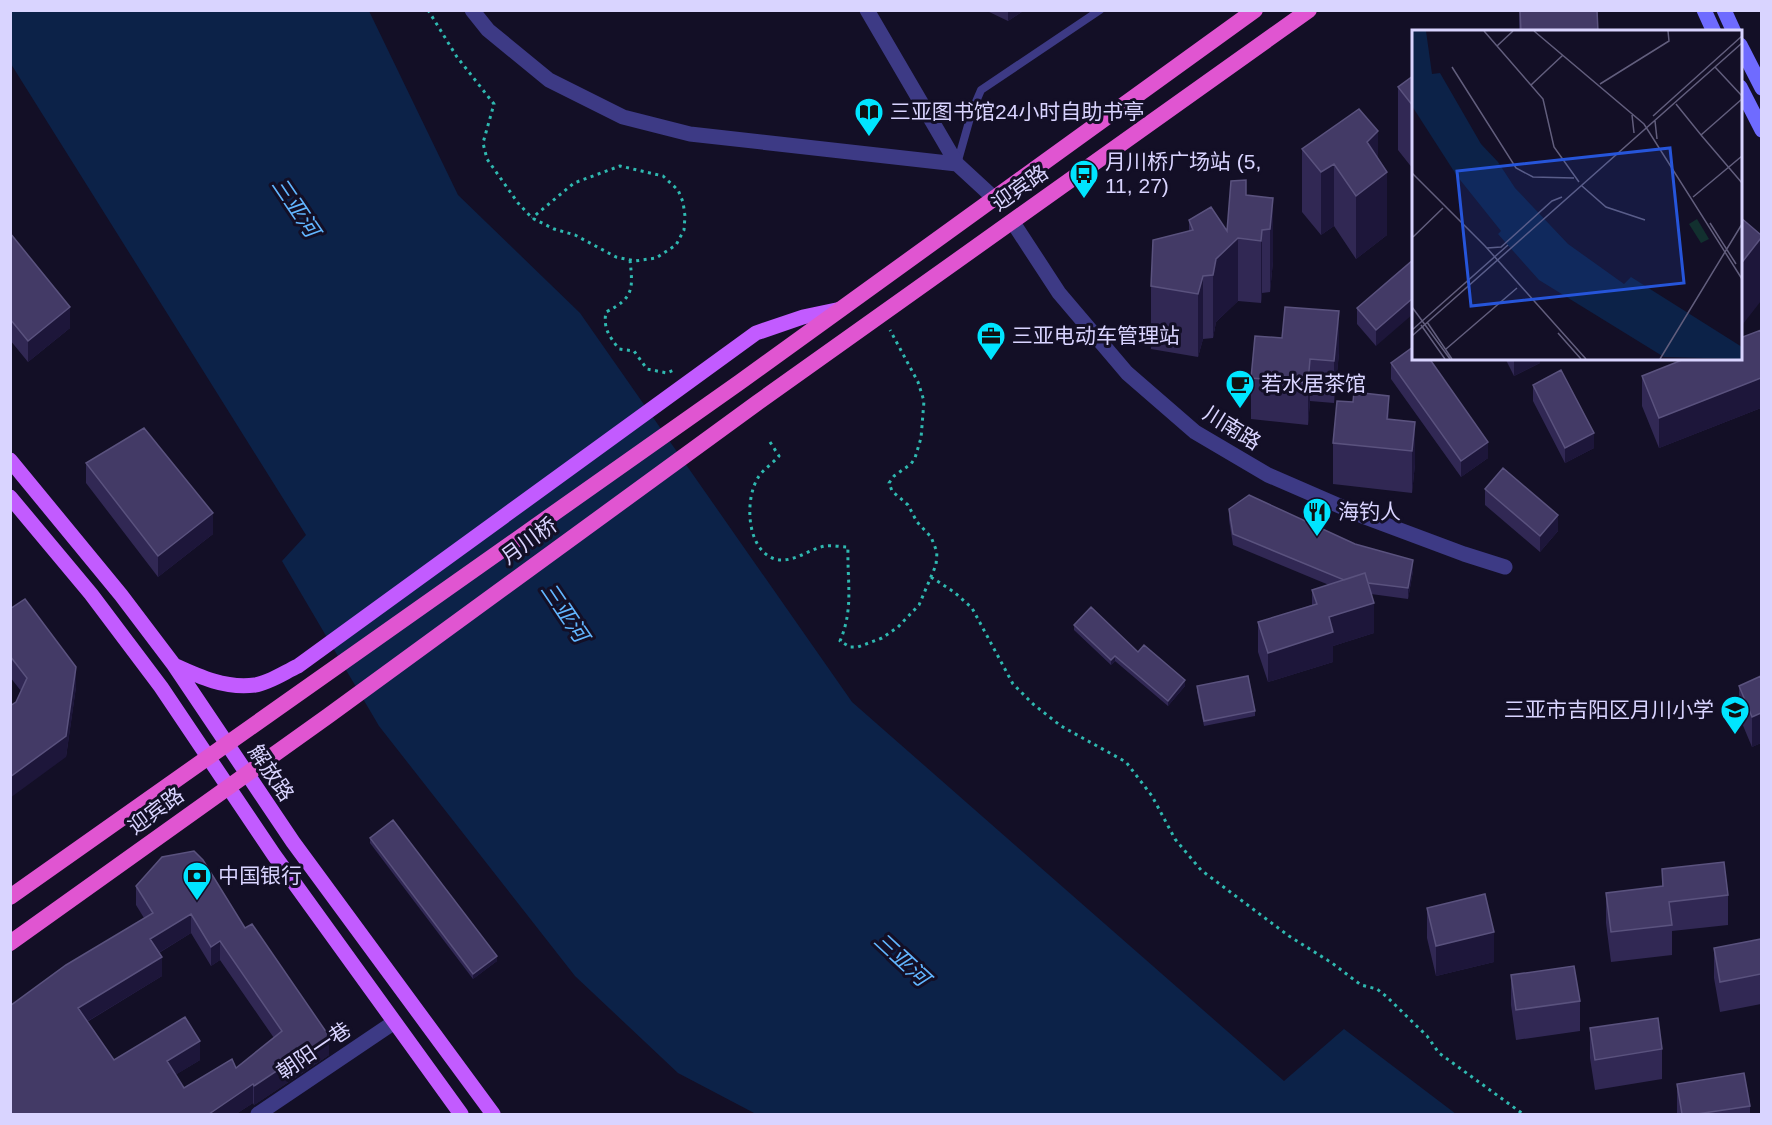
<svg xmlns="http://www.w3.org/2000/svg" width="1772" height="1125" font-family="Arial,'Noto Sans SC',sans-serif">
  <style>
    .water { fill: #0c2248 }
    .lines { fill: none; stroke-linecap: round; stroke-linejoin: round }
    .path { stroke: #2fb8b0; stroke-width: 3; stroke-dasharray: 3 4.5; stroke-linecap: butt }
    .service { stroke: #3d3a85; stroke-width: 8 }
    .minor { stroke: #3d3a85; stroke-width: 15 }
    .secondary { stroke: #6f6bff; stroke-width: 15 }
    .primary { stroke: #c25bff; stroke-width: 15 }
    .trunk { stroke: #e055d1; stroke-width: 16 }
    .wall { fill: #312854; fill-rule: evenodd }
    .shaded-wall { fill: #1d163a }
    .building { fill: #433a66; stroke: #5a527e; stroke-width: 1.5; fill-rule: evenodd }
    .labels { text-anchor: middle; stroke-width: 6; stroke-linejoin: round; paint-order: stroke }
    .poi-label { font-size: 21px; fill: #d9d4ff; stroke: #130f26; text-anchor: start }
    .street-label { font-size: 21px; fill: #d9d4ff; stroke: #130f26 }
    .water-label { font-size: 22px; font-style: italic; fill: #62b6ff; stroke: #130f26 }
    .inset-road { fill: none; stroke: #625e7d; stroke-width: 1.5 }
    .view { fill: #2655da; fill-opacity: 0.15; stroke: #2655da; stroke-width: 3 }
    .inset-edge { fill: none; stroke: #d9d4ff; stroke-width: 3 }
  </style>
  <rect width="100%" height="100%" fill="#130f26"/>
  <path class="water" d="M11,11H369L458,195L580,313L852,702L1284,1081L1344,1029L1456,1114H756L678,1073L575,976L379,726L282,561L306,535L11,64Z"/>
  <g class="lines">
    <path class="path" d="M428,10L457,57L494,104L483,143L487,159L518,203L532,218L554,229L575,235L616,257L635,261L656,258L676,245L684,230L685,216L683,202L678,190L663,176L620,166L574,183L532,218
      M630,260C633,289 634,298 606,312C603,328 609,336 619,349L634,351L647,369L667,373L674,370
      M770,442L779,456C773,463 764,469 759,476C744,498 746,550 775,559C792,564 809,549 825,546C832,545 841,547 848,547C847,582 854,608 840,641L850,647H858L882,638L898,627L919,605L936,565L937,552L931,537L917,522L908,505L892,491L889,483L894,476L911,464L915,458L921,438L924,401L918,382L890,330
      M931,577L954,592L972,608L1013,684L1033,704L1061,726L1126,762L1152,796L1175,839L1201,870L1289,936L1332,963L1361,985L1377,989L1387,997L1427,1036L1439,1053L1523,1114"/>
    <path class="service" d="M957,164L972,111L981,90L1100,10"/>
    <path class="minor" d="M472,10L488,30L549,80L623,117L690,134L957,164
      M867,10L957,164L995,199
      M1012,221L1059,293L1127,373L1195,432L1268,475L1365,517L1464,554L1505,567
      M258,1114L393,1023"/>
    <path class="secondary" d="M1704,10L1714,32
      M1724,10L1734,32
      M1740,45L1762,88
      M1740,87L1762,130"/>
    <path class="primary" d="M10,460L121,595L174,665L293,842L493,1114
      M10,497L91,594L161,687L274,855L461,1114
      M174,665C200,677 226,689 255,685C269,683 285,672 298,666L756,333L803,317L841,309"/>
    <path class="trunk" d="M10,897L740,382L1255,10
      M10,943L328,716L757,403L1309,10"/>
  </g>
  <path class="wall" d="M985,10H1025L1008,21Z
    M1519,10H1597L1598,32H1519Z
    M1413,76V169L1398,150V87Z
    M1302,149L1378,158L1387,235L1356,259L1334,226L1321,235L1302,212Z
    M1246,195L1273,198V261L1270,292L1262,293L1261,303L1238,301L1216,322L1213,338L1203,339L1198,357L1151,349V286L1189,231V220L1227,231Z
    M1740,217L1761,235L1743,324L1740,322Z
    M10,233L70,328L28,362L10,340Z
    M1413,260L1376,346L1357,324V308Z
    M1761,330V408L1659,448L1642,406V376Z
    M1282,338L1339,353L1334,403L1310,401L1308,425L1251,419V378Z
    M1505,358H1540V363L1514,376Z
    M1391,363L1488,458L1461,477L1391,379Z
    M1533,385L1594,448L1565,463L1533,401Z
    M1389,420L1415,422V464L1412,493L1333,484V443Z
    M86,463L213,534L158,577L86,483Z
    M1485,489L1558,531L1540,552L1485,505Z
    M1229,509L1413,571L1408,599L1371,594L1374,633L1333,646V662L1268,682L1258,652V622L1312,605V590L1329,585L1233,545L1229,520Z
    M10,609L76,687L66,757L16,702L21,691L10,677Z
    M1074,625L1138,652L1185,686L1168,706L1115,661L1111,665L1074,630Z
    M1761,676V743L1752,747L1739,716V686Z
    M1197,686L1255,711V716L1204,726L1197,691Z
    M370,838L497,961L473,979L370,843Z
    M1662,869L1728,895V925L1672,931V955L1611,962L1606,923V893L1662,887Z
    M136,886L245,928L329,1055L254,1105L253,1103L236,1114H10L144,918L136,905ZM191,933L211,966L220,960L274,1038L236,1068L184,1088L175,1075L200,1060H114L87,1022L162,976L159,953Z
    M1427,908L1494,962L1436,976L1427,938Z
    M1761,939V1004L1720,1012L1714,978V948Z
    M1511,975L1580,1001V1031L1516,1040L1511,1005Z
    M1590,1028L1662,1049V1079L1595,1090L1590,1058Z
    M1677,1084L1750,1106V1114H1677Z"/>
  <path class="shaded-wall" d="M1008,10H1025L1008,21Z
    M1378,131V179L1387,172V235L1356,259V196L1367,142Z
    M1334,164V226L1321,235V172Z
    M1273,198V261L1270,292V229Z
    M1262,230V293L1261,303V241Z
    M1238,238V301L1216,322L1213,338V275L1216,259Z
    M1761,238V301L1743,324V261Z
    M1203,276V339L1198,357V294Z
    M1413,298V314L1376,346V330Z
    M70,307V328L28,362V341Z
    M1339,311V353L1334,403V361Z
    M1518,358H1540V363L1514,376V360Z
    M1310,359V401L1308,425V383Z
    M1761,378V408L1659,448V418Z
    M1389,396V437L1387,419Z
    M1415,422V464L1412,493V451Z
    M1594,433V448L1565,463V448Z
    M1488,442V458L1461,477V461Z
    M213,513V534L158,577V556Z
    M1558,515V531L1540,552V536Z
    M1413,560V571L1408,599V588Z
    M1374,603V633L1333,646V662L1268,682V653L1329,617Z
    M1115,656V661L1111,665V660Z
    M76,667V687L66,757L10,798V777Z
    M1185,680V686L1168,706V701Z
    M1761,713V743L1752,747V717Z
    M191,914V933L150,958V939Z
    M1494,932V962L1436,976V946Z
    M220,941V960L211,966V947Z
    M497,956V961L473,979V974Z
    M162,957V976L78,1027V1008Z
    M329,1036V1055L254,1105V1086Z
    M200,1041V1060L167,1080V1061Z
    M253,1084V1103L236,1114H209Z"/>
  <path class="building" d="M1520,10H1597L1598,32H1521Z
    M1413,76V106L1398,87Z
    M1359,109L1378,131L1367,142L1387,172L1356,196L1334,164L1321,172L1302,149Z
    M1246,180V195L1273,198L1270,229L1262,230L1261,241L1238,238L1216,259L1213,275L1203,276L1198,294L1151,286L1153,240L1193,230L1189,220L1211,207L1227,231L1231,181Z
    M1740,217L1761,235V238L1743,261L1740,260Z
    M10,233L70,307L28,341L10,319Z
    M1413,260V298L1376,330L1357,308Z
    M1285,307L1339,311L1334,361L1310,359L1308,383L1251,378L1255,336L1282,338Z
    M1761,330V378L1659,418L1642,376L1687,358H1740V338Z
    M1413,347V358H1429L1488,442L1461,461L1391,363Z
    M1561,370L1594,433L1565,448L1533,385Z
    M1354,392L1389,396L1387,419L1415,422L1412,451L1333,443L1337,401L1353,402Z
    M144,428L213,513L158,556L86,463Z
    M1503,468L1558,515L1540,536L1485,489Z
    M1249,495L1355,544L1413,560L1408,588L1368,583L1365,573L1344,580L1233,534L1229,509Z
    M1365,573L1374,603L1329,617L1333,632L1268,653L1258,622L1317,604L1312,590Z
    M25,599L76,667L66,736L10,777V706L16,702L27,678L10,656V609Z
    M1091,607L1138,652L1144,645L1185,680L1168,701L1115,656L1111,660L1074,625Z
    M1248,676L1255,711L1204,721L1197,686Z
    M1761,676V713L1752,717L1739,686Z
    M393,820L497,956L473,974L370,838Z
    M194,851L203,860L245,928L252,924L329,1036L254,1086L253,1084L209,1114H10V1006L66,965L153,913L136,886L162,857ZM191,914L211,947L220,941L282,1031L236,1068L232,1059L184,1088L167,1061L200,1041L185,1017L114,1060L78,1008L162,957L150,939Z
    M1724,862L1728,895L1669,902L1672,925L1611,932L1606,893L1663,886L1662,869Z
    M1485,894L1494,932L1436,946L1427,908Z
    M1761,939V974L1720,982L1714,948Z
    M1574,966L1580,1001L1516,1010L1511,975Z
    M1658,1018L1662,1049L1595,1060L1590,1028Z
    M1744,1073L1750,1106L1697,1114H1682L1677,1084Z"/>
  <defs>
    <g id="library-pin" transform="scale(1.5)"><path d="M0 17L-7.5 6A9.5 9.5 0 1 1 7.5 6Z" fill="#00e5ff" stroke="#130f26"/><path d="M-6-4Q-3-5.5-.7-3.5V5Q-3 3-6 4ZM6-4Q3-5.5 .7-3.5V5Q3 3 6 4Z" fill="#111"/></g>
    <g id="bus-pin" transform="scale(1.5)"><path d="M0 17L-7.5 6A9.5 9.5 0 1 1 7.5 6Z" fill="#00e5ff" stroke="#130f26"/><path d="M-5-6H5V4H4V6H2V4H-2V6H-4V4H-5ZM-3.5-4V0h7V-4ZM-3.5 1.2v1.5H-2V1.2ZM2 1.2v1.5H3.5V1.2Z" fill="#111"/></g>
    <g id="office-pin" transform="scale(1.5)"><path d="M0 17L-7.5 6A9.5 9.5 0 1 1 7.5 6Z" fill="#00e5ff" stroke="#130f26"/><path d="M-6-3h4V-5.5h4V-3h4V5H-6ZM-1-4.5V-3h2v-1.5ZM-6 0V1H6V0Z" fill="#111"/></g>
    <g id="cafe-pin" transform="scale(1.5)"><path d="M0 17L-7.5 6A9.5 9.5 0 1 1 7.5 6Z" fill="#00e5ff" stroke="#130f26"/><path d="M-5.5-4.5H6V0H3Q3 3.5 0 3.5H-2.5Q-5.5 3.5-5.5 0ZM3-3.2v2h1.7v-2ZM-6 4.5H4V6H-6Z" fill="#111"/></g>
    <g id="restaurant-pin" transform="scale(1.5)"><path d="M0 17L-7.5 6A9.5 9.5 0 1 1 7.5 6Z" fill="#00e5ff" stroke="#130f26"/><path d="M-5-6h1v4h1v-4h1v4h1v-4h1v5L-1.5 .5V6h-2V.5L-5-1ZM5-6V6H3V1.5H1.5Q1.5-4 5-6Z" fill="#111"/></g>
    <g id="school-pin" transform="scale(1.5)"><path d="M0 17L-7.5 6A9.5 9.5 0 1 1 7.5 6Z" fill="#00e5ff" stroke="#130f26"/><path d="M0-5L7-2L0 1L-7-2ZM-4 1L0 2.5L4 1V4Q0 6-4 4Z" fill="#111"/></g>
    <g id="bank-pin" transform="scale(1.5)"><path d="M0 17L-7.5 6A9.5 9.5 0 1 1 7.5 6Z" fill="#00e5ff" stroke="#130f26"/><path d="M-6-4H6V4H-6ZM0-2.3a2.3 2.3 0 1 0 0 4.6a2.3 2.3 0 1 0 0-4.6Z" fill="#111"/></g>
  </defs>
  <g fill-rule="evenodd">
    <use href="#library-pin" x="869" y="112"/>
    <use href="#bus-pin" x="1084" y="174"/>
    <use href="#office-pin" x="991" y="336"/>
    <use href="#cafe-pin" x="1240" y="384"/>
    <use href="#restaurant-pin" x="1317" y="512"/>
    <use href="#school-pin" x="1735" y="710"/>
    <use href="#bank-pin" x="197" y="876"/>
  </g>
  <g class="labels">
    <g class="poi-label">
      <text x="890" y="119">三亚图书馆24小时自助书亭</text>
      <text x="1105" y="169">月川桥广场站 (5,<tspan x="1105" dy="24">11, 27)</tspan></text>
      <text x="1012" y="343">三亚电动车管理站</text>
      <text x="1261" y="391">若水居茶馆</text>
      <text x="1338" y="519">海钓人</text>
      <text x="1714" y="717" text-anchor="end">三亚市吉阳区月川小学</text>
      <text x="218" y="883">中国银行</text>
    </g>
    <g class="street-label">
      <text transform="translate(1020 188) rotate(-35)" y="7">迎宾路</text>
      <text transform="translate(1232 428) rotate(32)" y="7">川南路</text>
      <text transform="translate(529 541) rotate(-36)" y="7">月川桥</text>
      <text transform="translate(271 773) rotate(56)" y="7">解放路</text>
      <text transform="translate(156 811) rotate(-36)" y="7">迎宾路</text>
      <text transform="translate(314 1051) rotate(-34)" y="7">朝阳一巷</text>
    </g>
    <g class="water-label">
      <text transform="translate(296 207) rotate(56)" y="8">三亚河</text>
      <text transform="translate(565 612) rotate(56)" y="8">三亚河</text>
      <text transform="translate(902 959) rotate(43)" y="8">三亚河</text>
    </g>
  </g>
  <g transform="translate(1412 30)">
    <rect width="330" height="330" fill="#130f26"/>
    <path d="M285,189L297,209L289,213L277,194Z" fill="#12302f"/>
    <path d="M0,1H14L20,44L28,43L69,114L86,132L103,158L156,214L212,254L219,247L330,317V329L252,327L127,250L86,204L89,201L45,146L0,76Z" fill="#0c2248"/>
    <path class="inset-road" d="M72,1L131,69L142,117L167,152M122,1L232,94L330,249M85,16L101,1M40,37L104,138L121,147L162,148M303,37L330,66M188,54L257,11L256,1M119,55L151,25M264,74L289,105L330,69M220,85L222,103M241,86L330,6M243,91L245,109M289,105L330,153M0,143L73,216L174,329M170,156L194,177L233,190M281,167L330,126M298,193L324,234M1,207L31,178M75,218L89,217L140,171L150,167M0,277L38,329M15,292L40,329M9,295L33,329M0,300L96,215M146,303L169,329M0,306L330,13M34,319L105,258M248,329L330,194"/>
    <path class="view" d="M258,118L272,253L59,276L45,141Z"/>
    <rect width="330" height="330" class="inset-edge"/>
  </g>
  <rect width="1772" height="1125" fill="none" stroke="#d9d4ff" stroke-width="24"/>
</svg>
